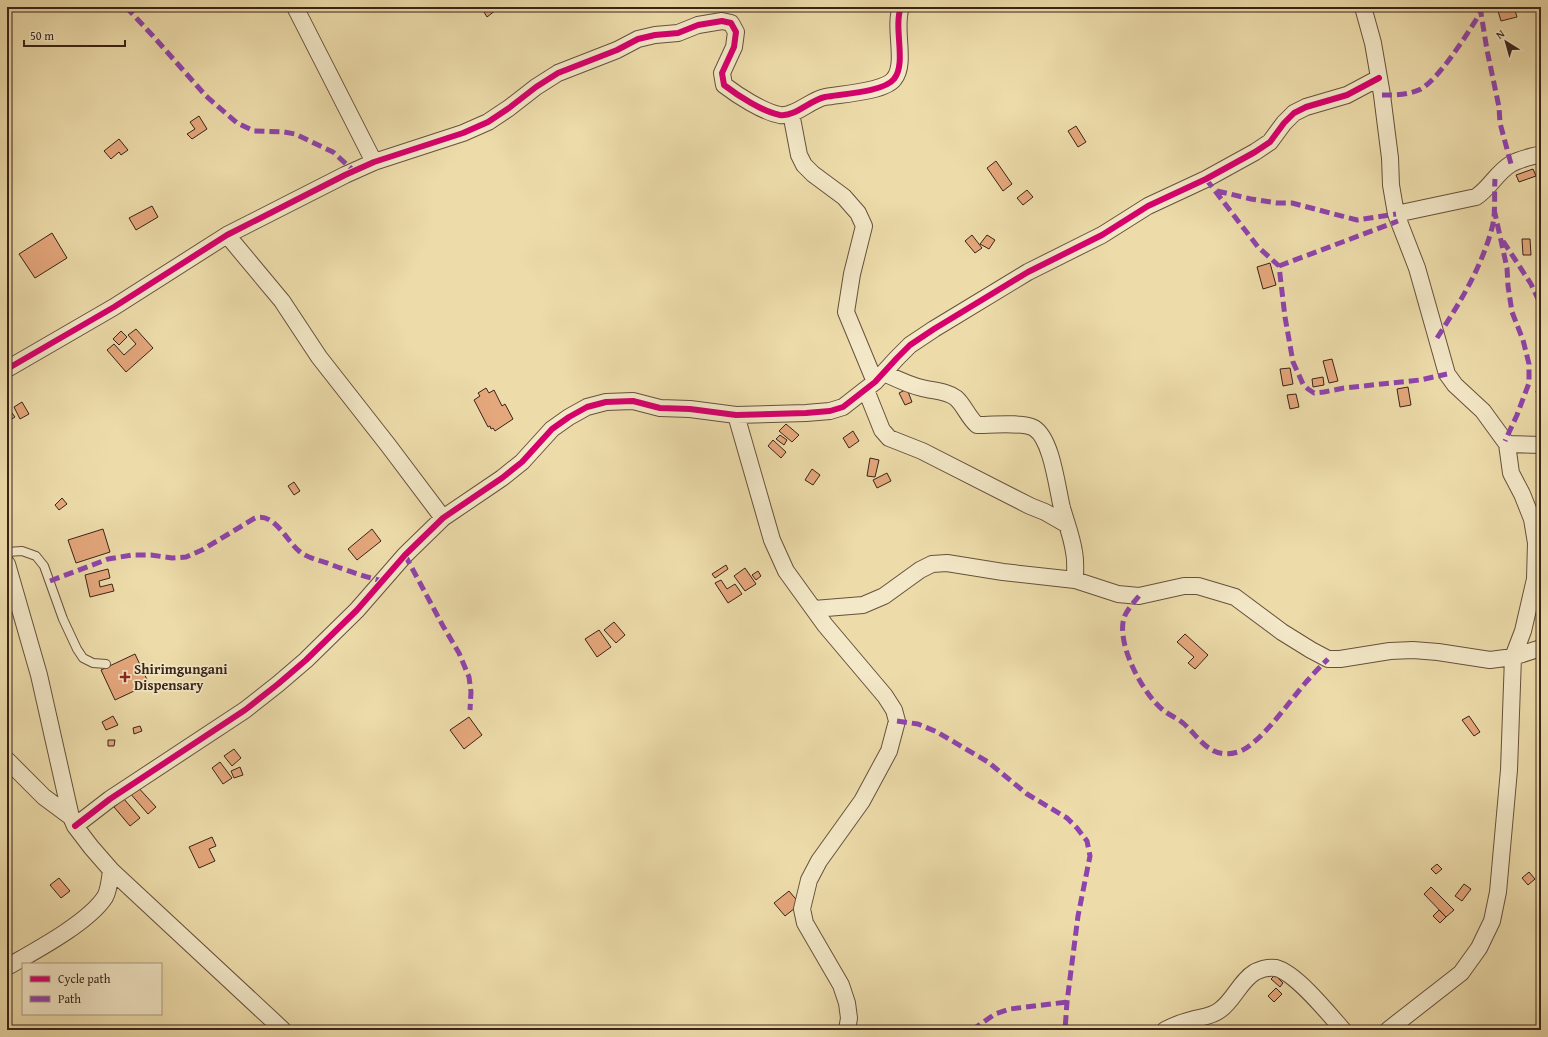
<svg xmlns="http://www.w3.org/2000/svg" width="1548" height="1037" font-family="'Gentium Book Plus',serif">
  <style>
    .building { fill: #e5a77c; stroke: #392318 }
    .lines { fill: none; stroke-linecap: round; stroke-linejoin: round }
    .lane-casing { stroke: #66513c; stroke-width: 10 }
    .street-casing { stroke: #66513c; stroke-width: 18 }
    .lane { stroke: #f3e8c8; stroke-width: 8 }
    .street { stroke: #f3e8c8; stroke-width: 16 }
    .quiet { stroke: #8e44ad; stroke-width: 5; stroke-dasharray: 10 5; stroke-linecap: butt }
    .cycleway-casing { stroke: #f3e8c8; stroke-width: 8 }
    .cycleway { stroke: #d6006c; stroke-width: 6 }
    .poi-dot { fill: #8f2418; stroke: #f3e8c8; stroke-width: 1.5 }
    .labels { text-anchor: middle; stroke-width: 3.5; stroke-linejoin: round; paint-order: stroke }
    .poi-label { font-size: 14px; font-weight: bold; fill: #392318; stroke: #f3e8c8; text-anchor: start }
  </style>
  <rect width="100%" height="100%" fill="#eddcaa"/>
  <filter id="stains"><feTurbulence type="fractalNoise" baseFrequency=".005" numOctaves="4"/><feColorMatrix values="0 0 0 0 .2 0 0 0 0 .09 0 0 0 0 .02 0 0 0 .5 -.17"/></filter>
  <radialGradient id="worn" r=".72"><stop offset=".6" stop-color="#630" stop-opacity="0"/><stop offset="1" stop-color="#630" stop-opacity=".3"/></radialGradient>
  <path class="building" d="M481,7H494L496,10L487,17Z
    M1511,7H1514L1517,17L1501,21L1498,11Z
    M199,116L207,129L192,139L187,134L195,129L190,122Z
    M1076,126L1086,142L1078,147L1068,131Z
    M119,139L128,150L121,155L119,152L111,159L104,151Z
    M996,161L1012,184L1003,191L987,168Z
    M1533,169L1536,176L1519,182L1516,175Z
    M1027,190L1033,197L1023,205L1017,198Z
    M152,206L158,217L136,230L129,218Z
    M52,233L67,258L35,278L19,254Z
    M972,235L982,248L975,253L965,241Z
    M987,235L995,240L989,249L980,244Z
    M1522,239H1530L1531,255H1523Z
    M1270,263L1276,285L1263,289L1257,267Z
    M136,329L153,348L126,372L107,350L114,344L124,355L136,344L128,335Z
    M121,331L127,337L119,345L113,339Z
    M1332,359L1338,381L1329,383L1323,361Z
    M1290,368L1293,384L1283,386L1280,369Z
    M1323,377L1324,385L1313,387L1312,379Z
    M1408,387L1411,405L1400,407L1397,389Z
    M486,388L489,393L494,390L502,406L505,404L513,419L495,431L493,428L491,429L490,426L488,427L474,400L480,396L478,393Z
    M907,389L912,402L905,405L899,393Z
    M1541,390V411H1540L1536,391Z
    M1296,394L1299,407L1290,409L1287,395Z
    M22,402L29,414L20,419L14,407Z
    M9,409L15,417L7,422V411Z
    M786,424L799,435L792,442L779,431Z
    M853,431L859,441L849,448L843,438Z
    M780,435L787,440L784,445L776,439Z
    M773,440L786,452L781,458L768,446Z
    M870,458L879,460L875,477L867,476Z
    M812,469L820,475L813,485L805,480Z
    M887,473L891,481L877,488L873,480Z
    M294,482L300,491L294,495L288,486Z
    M62,498L67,504L59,510L55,505Z
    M103,529L110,552L76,563L68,540Z
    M372,529L381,541L357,560L348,549Z
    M726,565L728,569L715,578L712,574Z
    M745,568L756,584L745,591L734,576Z
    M108,569L110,578L99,581L100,587L112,584L114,591L90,597L85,575Z
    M758,571L761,576L756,580L752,575Z
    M721,580L727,589L735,584L742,594L728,603L715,583Z
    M614,622L625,635L616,643L604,630Z
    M599,630L611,647L597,657L585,639Z
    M1185,634L1208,655L1195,669L1188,663L1194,657L1177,642Z
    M135,654L149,684L115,700L101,670Z
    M113,716L118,725L106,730L102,722Z
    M1469,716L1480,732L1474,736L1462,720Z
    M469,717L482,735L464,749L450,730Z
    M140,726L142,731L134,734L133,728Z
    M108,740H115L114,746H108Z
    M234,749L241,758L232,766L224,756Z
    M220,762L232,778L223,784L212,768Z
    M240,767L243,775L234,778L231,771Z
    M136,785L156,807L148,814L129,792Z
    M124,799L140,818L130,826L114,807Z
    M212,837L216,846L209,849L215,861L199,868L189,847Z
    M1437,864L1442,869L1436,874L1431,869Z
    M1529,872L1535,879L1528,885L1522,878Z
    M59,878L70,891L61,898L50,885Z
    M1464,884L1471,889L1462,901L1455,896Z
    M1431,887L1454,910L1446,917L1424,894Z
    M789,891L800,904L785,916L774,903Z
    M1439,910L1446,917L1440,923L1433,916Z
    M1275,975L1283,983L1280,987L1271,979Z
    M1276,988L1282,994L1274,1002L1268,996Z"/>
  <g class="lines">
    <g class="lane-casing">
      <path id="lane" d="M7,552L22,551L36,556L44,566L63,619L77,649L83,658L93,663L106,664"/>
    </g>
    <g class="street-casing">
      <path id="street" d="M295,7L374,162
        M1363,7L1373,43L1382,95L1390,158L1391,185L1396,214L1417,268L1447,374L1455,385L1483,411L1507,444L1511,473L1522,494L1532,519L1536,543L1535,579L1523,631L1513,657L1509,770L1498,892L1492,921L1479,948L1461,973L1388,1030
        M791,113L799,155L804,165L813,174L844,197L858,213L864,226L852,274L846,312L875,382
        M1396,214L1476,197C1490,188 1497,172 1511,164C1519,159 1531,157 1541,154
        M227,235L282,301L319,357L388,445L443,518
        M7,369L114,307L227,235L345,175L374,162L463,133L488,122L509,108L536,87L558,73L617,50L638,39L655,35L678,33L698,25L722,21L731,23L736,32L734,47L722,73L724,85C737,95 763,112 780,115C795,117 810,100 825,97C841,94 884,92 894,79C907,63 893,28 901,7
        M884,373C897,379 909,385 922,388C933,391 947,391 956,398C964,405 968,417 977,425C990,425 1024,422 1034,428C1052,439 1057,488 1062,508C1066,522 1072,537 1074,552C1076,561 1075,571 1075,580
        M866,390L882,430L889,438L922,451L1030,506L1045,512L1066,524
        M736,415L772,540L786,571L825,625L885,696L894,710L897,721L889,751L862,801L819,861L809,880L802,909L805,923L841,985L847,1003L849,1018L847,1030
        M1507,444L1541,445
        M7,564L39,675L71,817L75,826L91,847L111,870L283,1030
        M814,609L863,605L884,596L920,570L932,564L947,563L1003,572L1075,580L1118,594L1139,596L1184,586H1198L1235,597L1282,632L1311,650L1328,659H1340L1390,651L1413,650L1438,652L1490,660L1513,657L1541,648
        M7,760L44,797L71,817
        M75,826L110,799L245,710L278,684L306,660L357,610L405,555L443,518L502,478L522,462L552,429L569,417L587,407L606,402L633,401L660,408L690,409L736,415L806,413L830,411L843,407L875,382L897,358L910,345L934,329L1028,272L1102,235L1148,206L1206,179L1255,152L1270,142L1284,123L1294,113L1306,107L1347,95L1379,78
        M7,967C35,951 88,923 105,897C109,890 110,878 111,870
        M1165,1030C1173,1026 1182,1022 1191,1020C1200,1017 1211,1017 1220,1010C1234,1000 1240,981 1255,972C1261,969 1269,967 1276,968C1296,973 1329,1014 1343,1030"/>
    </g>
    <use href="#lane" class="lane"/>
    <use href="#street" class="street"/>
    <path class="quiet" d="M126,7L153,36L206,96L237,123L254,131L284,132L295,134L333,152L354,171
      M1480,7L1487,50L1499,107L1500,123L1511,164
      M1382,95C1395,95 1409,95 1421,89C1440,78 1470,30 1482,10
      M1206,179L1258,247L1279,266L1285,317L1293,362L1303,384L1308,389L1314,393L1324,392L1344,388L1420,380L1447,374
      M1217,191L1251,199L1277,203H1292L1357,220L1396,214
      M1494,209L1507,268L1508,286L1512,312L1523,340L1529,364V383L1517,415L1505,441
      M1503,241L1531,284L1541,305
      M1279,266L1398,221
      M1437,338C1459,304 1481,269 1492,228C1496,213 1494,195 1495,179
      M405,555L443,626L459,653L469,677L471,692L470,710
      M50,581L108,559L132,555H151L172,558L186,557L202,550L255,518C274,512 286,540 299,551C306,557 317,560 327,563C345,570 363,576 382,581
      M1139,596C1134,602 1126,611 1124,618C1116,644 1143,694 1163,710C1169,715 1177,718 1183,723C1201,739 1210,760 1238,752C1260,745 1291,699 1307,681C1314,673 1321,666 1328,659
      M897,721L918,724L937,732L988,762L1027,794L1067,818L1077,828L1087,841L1090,856L1078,916L1067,1002L1065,1030
      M972,1030L995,1014L1010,1009L1067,1002"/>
    <g class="cycleway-casing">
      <path id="cycleway" d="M7,369L114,307L227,235L345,175L374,162L463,133L488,122L509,108L536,87L558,73L617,50L638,39L655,35L678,33L698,25L722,21L731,23L736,32L734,47L722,73L724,85C737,95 763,112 780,115C795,117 810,100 825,97C841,94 884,92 894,79C907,63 893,28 901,7
        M75,826L110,799L245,710L278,684L306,660L357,610L405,555L443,518L502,478L522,462L552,429L569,417L587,407L606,402L633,401L660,408L690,409L736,415L806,413L830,411L843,407L875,382L897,358L910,345L934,329L1028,272L1102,235L1148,206L1206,179L1255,152L1270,142L1284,123L1294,113L1306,107L1347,95L1379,78"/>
    </g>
    <use href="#cycleway" class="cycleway"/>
  </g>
  <path class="poi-dot" d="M123 671h4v4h4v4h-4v4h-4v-4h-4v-4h4z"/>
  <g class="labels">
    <g class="poi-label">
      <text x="134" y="674">Shirimgungani<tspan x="134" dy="16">Dispensary</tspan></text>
    </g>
  </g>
  <rect width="1548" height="1037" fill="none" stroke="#eddcaa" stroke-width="24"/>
  <rect x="8" y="8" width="1532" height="1021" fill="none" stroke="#392318" stroke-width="2"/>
  <rect x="12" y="12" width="1524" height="1013" fill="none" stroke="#392318"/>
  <rect x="22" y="963" width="140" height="52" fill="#f3e8c8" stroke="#a99982"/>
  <rect x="30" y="976" width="20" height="6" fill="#d6006c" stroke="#a99982"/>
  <text x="58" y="983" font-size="12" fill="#392318">Cycle path</text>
  <rect x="30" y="996" width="20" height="6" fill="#8e44ad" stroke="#a99982"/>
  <text x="58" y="1003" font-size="12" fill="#392318">Path</text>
  <g transform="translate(1506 42) rotate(323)" stroke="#f3e8c8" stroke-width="3" paint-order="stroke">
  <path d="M0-3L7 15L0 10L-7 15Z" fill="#392318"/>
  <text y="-6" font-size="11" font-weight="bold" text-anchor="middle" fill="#392318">N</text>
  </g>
  <path d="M24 40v6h101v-6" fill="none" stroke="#392318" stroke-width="2"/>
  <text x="30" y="40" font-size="12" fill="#392318" stroke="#f3e8c8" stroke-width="3" paint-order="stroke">50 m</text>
  <rect width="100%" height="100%" filter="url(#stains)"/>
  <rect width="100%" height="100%" fill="url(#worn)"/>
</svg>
